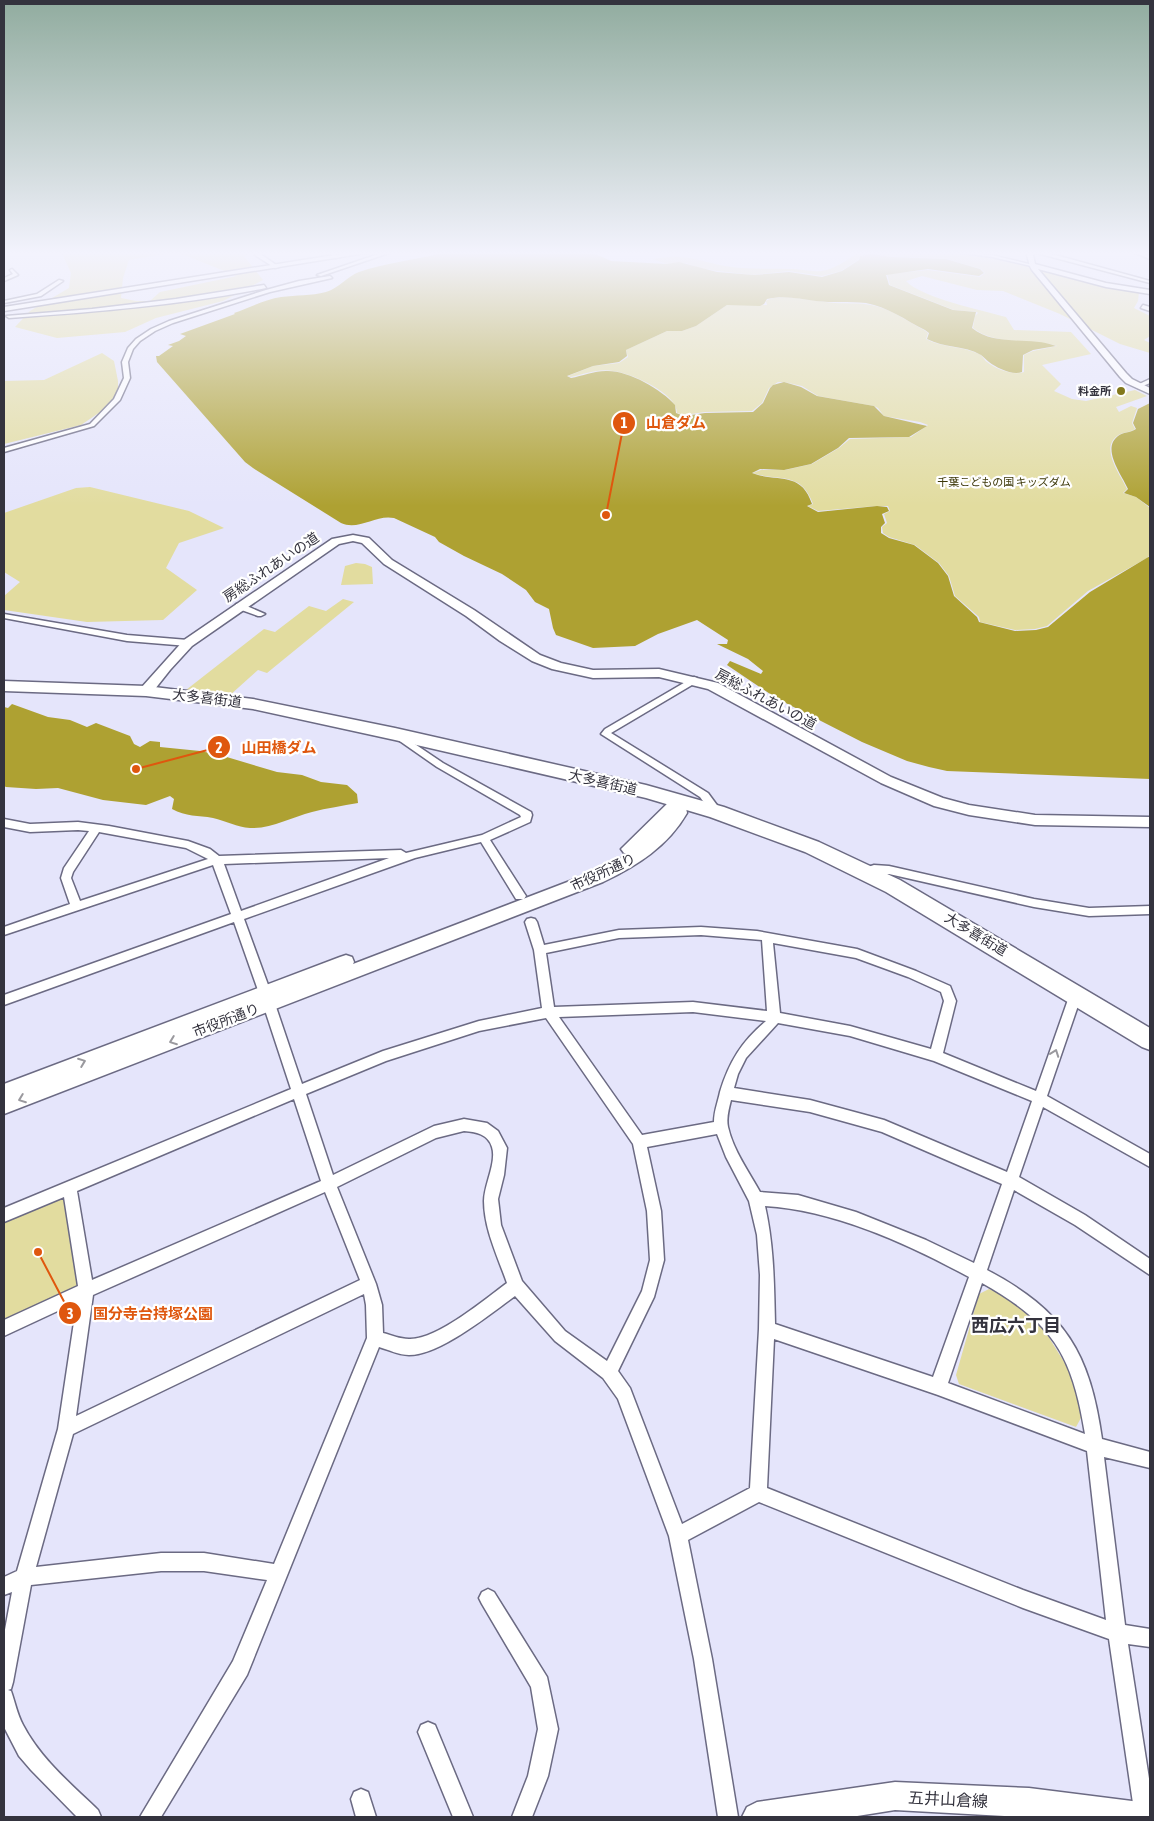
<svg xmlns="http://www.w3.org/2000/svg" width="1154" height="1821" font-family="'Asap Condensed','Noto Sans JP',sans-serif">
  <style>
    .green { fill: #e2dc9f; fill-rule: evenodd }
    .water { fill: #aea132 }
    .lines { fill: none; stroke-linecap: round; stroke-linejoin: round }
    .street-casing { stroke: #6b6a83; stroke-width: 3 }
    .secondary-casing { stroke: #6b6a83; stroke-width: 3 }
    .highway-casing { stroke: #6b6a83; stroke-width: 3 }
    .street { fill: #fff; fill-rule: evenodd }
    .secondary { fill: #fff; fill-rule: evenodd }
    .highway { fill: #fff; fill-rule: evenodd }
    .oneway { stroke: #9a999e }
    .poi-dot { fill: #82781c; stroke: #fff; stroke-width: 2 }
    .labels { text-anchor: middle; stroke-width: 4.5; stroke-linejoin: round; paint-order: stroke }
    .far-poi-label { font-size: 11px; font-weight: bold; fill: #34333e; stroke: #fff; text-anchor: end }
    .far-park-label { font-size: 11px; fill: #3c3708; stroke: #fff }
    .street-label { font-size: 14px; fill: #34333e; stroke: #fff }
    .near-street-label { font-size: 16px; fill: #34333e; stroke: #fff }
    .near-neighbourhood-label { font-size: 18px; font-weight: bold; fill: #34333e; stroke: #fff }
    .leader { fill: none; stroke: #df570e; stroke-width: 2 }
    .callout-dot { fill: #df570e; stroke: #fff; stroke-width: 2 }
    .mark-label { font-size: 15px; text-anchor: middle; font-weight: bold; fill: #fff }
    .callout-label { font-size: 15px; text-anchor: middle; font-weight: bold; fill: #df570e; stroke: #fff; stroke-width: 4.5; stroke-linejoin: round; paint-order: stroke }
  </style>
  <rect width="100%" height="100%" fill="#e5e5fb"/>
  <path class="green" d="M61,251H256L244,256L263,280L223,301L156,318L125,332L57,338L15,327L30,311L69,288L71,273ZM177,252L237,276L160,292L150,301H136L121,298L123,278L129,260Z
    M859,252L924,254L952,253L1002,260L1095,284L1139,292L1138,301L1134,308L1150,316V336L1144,340L1150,343V353L1120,344L1060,314L1003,291L977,290L922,276L906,281C922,298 981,310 1006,317L1014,330L1071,332L1091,354L1042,365L1061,384L1054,391L1072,399L1086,401L1135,390L1147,396L1116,407L1119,412L1131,406L1137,408L1132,423L1135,429C1129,433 1122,432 1117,436C1100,449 1120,474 1127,489L1123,493L1136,497L1150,508V554L1147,558L1088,591L1047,626L1035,629L1015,630L980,622L979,617L955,596L949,576L939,563L915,545L889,537L883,533L882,527L887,523L884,514L890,511L888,506H876L818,511L808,506L813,504C801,470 779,482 753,473L761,470H785L812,464L839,448L850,439L911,437L928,425L920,422L884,416L878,408L874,406L818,396L802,386L784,382H778L769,388L762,403L752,411L705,412L684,415L677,413C677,393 631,373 613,371C600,368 584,374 571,377L568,376L593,366L619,363L628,357L626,350L667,331H682L696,326L727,305H767L766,301C779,292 817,302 834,303C849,304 864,302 879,307C895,312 909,322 924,330L928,333L926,339C943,348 962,346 979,354C983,356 984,360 987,362C995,369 1014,376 1024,372V355L1033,351L1057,346L1050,344C1026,340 993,344 973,328L975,316L978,313L977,312L954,310L890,285L887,274L928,270L980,277L985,273L981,269L947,259L864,255L860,256L858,260L841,271L822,276L789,271L754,275L718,271L699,268L686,263L667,264L653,259C685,253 695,260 725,266C748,270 767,268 790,269C800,269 811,272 821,271C834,270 848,259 859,252Z
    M102,353L114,361L118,381V400L81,425L4,444V381L44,380Z
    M90,487L189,511L224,528L179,543L166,568L197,590L163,620L87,622L4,610V596L20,582L4,572V513L76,488Z
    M356,563L365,564L372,567L373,584L341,585L345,566Z
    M343,599L354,602L267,673L258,670L229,696L186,690L264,629L275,632L309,606L326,611Z
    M57,1197L65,1200L78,1285L74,1288L4,1320V1219Z
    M989,1289L1012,1299L1043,1328L1071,1373L1082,1416L1076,1427L959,1384L956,1375L979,1294Z"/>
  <path class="water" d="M449,251H575L598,255L611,261L667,264L679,262L717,272L754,275L789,272L822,277L842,271L859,260L860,256L871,254L892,257L946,259L980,269L984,273L979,276L928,269L886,275L889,285L953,310L976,312L972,328C995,347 1030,336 1056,346L1033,350L1023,355L1022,372C1013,376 997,368 989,362C986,360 984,357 981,355C964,345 944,348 927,339L929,333L925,330C905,320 888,307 866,303C849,301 832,303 816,301C799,299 785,295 767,299L764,304L760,306L727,305L696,326L682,331H667L626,350L627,356L619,362L593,366L567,376L571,378C582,376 594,371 606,371C628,370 661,389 675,405L676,413L684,416L705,413L753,412L763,403L770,388L773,385L784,382L801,387L817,396L874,406L884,416L927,426L909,437L849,438L838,448L811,464L784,470L760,469L752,473C777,483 801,470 812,504L807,506L818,512L877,506L887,507L889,511L882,514L885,523L881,527V533L889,538L914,545L938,563L948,576L954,596L977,617L979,622L1015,631L1036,630L1048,627L1090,592L1150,556V779L947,771L929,767L907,761L862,742L776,698L727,665L730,661L761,674L763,671L748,659L717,644H727L728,640L697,620L658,634L635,646L593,648L556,635L553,628L549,609L535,602L526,590L502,574L464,556L439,542L435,537L394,518C376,514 359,531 341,523L253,468L245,462L157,362L156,356H159L173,346L168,345L179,341L186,336L180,334L235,314L234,313C249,308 266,299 281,297C296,295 311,296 326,292C339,288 348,276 359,272C387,262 419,260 449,251Z
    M1150,403V507L1136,497L1124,493L1128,489C1122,475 1101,449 1118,436C1123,432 1130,433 1136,429L1133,423L1138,409Z
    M12,704L48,717L70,720L87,727L96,723L130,736L134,744L140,747L150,741L160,742V747L200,751L220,755L277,772L302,775L321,782L347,785L357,794L358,803C342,806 327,808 312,812C292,817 271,829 250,828C237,827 226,821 213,818C198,815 186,817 172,809L174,799L170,796L146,805L103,800L58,788L36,789L6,787L4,786V707L8,708Z"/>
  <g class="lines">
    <g class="street-casing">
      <path id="street" d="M325,251H331L340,257L336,258Z
        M387,251H395L321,276L317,275Z
        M949,251L992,255L1033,265L1031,266L992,257Z
        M1029,251H1039L1059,256L1150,281V283Z
        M1131,251H1138L1150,256V259Z
        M257,253H259L279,267L275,268L255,255Z
        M12,269L18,275L4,281V278L13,274L10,270Z
        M330,276L332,278L270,292L173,323L155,331L140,341L133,349L128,362L130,378L120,400L94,426L4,452V448L90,424L114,399L124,378L122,362L128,348L136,339L151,329L169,321L266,290L299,281Z
        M59,280L63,281L41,296L4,303V301L37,294Z
        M264,285L266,288C181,305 95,312 9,318L6,316L92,309L176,299Z
        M1143,305L1150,307V311L1141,308Z
        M1150,379V383L1138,388L1135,386Z
        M236,604H242L265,614L261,616H258L236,608Z
        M4,614L127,635L188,640L192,643L188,646L127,641L4,618Z
        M694,677L697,678V682L611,733L708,793L722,812L717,816L713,815L700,797L601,734L605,729Z
        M397,732L443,763L531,812L532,815L530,822L490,840L524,893L526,896L524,899H516L481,842L415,858L244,919L271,993L269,997L265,998L261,997L259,993L234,922L4,1005V995L231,914L213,865L4,935V927L70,904L61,878L64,868L89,831L78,830L30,832L4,827V819L30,824L78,822L109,826L188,841L210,849L219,856L401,850L406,853L482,835L521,817L520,815L437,767L394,737V733ZM99,832L186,848L208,859L80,901L71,878L73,872ZM389,858L241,911L224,864Z
        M874,865L889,866L1034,899L1089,908L1150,906V914L1089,916L1034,907L889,874C882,874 866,876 862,875L861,872L862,869Z
        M531,918L535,919L537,922L544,945L619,930L701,927L757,931L857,949L916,971L950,986L956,1001L943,1053L1036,1091L1070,994L1072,990L1076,989L1080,990L1082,994L1047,1096L1150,1154V1167L1043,1107L1019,1177L1085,1215L1150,1259V1275L1075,1225L1014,1190L987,1270C1065,1311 1090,1353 1102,1439L1150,1452V1468L1104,1457L1125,1625L1150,1629V1647L1128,1644L1150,1785V1817H1135L1109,1639L1023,1608L759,1502L688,1540L712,1659L738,1817H718L694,1659L669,1536L618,1399L603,1378L555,1341L515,1296C490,1314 440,1355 409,1355C399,1355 389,1350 379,1347L247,1675L161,1817H140L233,1661L267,1580L204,1571H161L31,1585L13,1682L11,1689L8,1690L11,1691C15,1702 17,1714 23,1725C40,1758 71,1784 98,1810L101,1817H77L31,1770L19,1756L4,1727V1635L12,1592L4,1595V1577L17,1571L58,1429L77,1302L4,1336V1320L78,1286L64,1197L4,1222V1208L291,1089L263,1004L265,1000L269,999L273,1000L275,1004L302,1084L383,1051L479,1021L542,1008L534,950L525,922L527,919ZM701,935L762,940L767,1011L693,1002L554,1007L546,953L619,938ZM773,943L856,958L908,977L941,992L944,1001L931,1049L850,1026L780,1013ZM693,1012L766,1021C742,1041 729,1062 720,1092C718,1102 714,1111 714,1122L642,1135L559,1017ZM546,1018L633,1144L647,1211L650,1260L642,1291L607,1361L565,1331L522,1281L501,1225L498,1199L504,1175L507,1148L498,1131L487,1123L464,1119L434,1126L333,1175L306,1094L386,1061L479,1031ZM778,1023L850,1036L934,1061L1032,1101L1007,1172L884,1120L810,1100L734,1088L738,1074L746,1058ZM294,1099L321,1181L92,1280L77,1191ZM731,1100L810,1112L882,1132L1002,1184L974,1263L926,1240L856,1212L798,1195L760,1192C749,1172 733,1150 728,1127C726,1118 729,1108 731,1100ZM464,1131C476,1132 488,1134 492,1147C497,1162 484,1185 484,1201C484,1229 498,1257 507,1283C485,1299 437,1340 409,1339C400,1339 391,1335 383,1333L382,1305L376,1284L337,1187L436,1138ZM717,1134L726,1157L749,1201L757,1235L760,1275L759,1329L750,1488L682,1524L630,1388L618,1371L654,1297L664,1260L661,1211L647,1147ZM325,1192L360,1280L76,1416L93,1295ZM765,1206C834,1210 908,1244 969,1277L933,1377L775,1324C774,1284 774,1246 765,1206ZM982,1283C1053,1323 1072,1354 1085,1434L948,1383ZM364,1294L366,1305L367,1338L274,1564L204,1553H161L36,1567L73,1434ZM774,1339L938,1395L1087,1451L1106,1620L1023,1590L767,1488Z
        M488,1589L494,1592L547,1677L558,1729L548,1776L532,1817H512L528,1776L538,1729L531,1687L482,1604L479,1598L482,1592Z
        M428,1722L435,1725L473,1817H453L418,1732L421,1725Z
        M361,1789L368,1792L376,1817H356L351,1799L354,1792Z"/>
    </g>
    <g class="secondary-casing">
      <path id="secondary" d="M360,251H378L4,311V307Z
        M1025,251H1032L1035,264L1106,283L1150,290V294L1106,287L1038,269L1126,373L1132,379L1150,388V394L1126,383L1120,377L1032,270C1028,264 1029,258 1025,251Z
        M353,535L369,538L392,560L474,610L540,655L561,663L593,670L659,669L718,683L891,777L943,798L969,805L1035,815L1150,817V827L1035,825L969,815L934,806L881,783L708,689L659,677L593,678L552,669L532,661L500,641L466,616L384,564L362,543L353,541L339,544L192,646L170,670L151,694H141L139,691L141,688L184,640L332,539Z
        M679,796L684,797L687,813C668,846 637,866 603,882L4,1114V1084L340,957L346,955L352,957L354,962L353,964L604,868L628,854L624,853L621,849L674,797Z
        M895,1782L1029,1788L1140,1802L1150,1807V1817H1023L895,1810L851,1817H742L747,1807L757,1802Z"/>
    </g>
    <g class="highway-casing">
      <path id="highway" d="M4,681L146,686L253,699L395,728L646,785L724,807L819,842L900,880L1150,1028V1050L1142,1047L886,892L805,852L710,817L646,798L395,740L253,709L146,696L4,691Z"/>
    </g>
    <use href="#street" class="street"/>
    <use href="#secondary" class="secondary"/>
    <use href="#highway" class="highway"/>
  </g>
  <defs><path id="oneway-chevron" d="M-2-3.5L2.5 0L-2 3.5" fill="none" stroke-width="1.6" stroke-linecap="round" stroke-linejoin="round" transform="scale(1.25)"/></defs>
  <g class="oneway">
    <use href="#oneway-chevron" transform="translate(173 1041) rotate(159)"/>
    <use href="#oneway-chevron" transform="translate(1055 1053) rotate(-70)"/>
    <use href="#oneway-chevron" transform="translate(82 1062) rotate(-21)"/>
    <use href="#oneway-chevron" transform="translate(22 1099) rotate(159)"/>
  </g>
  <linearGradient id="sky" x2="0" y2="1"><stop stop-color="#91ac9f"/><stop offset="0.5" stop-color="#f3f3fd"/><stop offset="1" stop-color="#f3f3fd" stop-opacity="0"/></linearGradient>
  <rect width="1154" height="506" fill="url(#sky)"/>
  <circle class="poi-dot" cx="1121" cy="391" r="5"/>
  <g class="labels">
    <g class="far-poi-label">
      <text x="1111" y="395">料金所</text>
    </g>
    <g class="far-park-label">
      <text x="1004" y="486">千葉こどもの国 キッズダム</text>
    </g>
    <g class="street-label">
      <text transform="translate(271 567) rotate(-34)" y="5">房総ふれあいの道</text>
      <text transform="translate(207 698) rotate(7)" y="5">大多喜街道</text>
      <text transform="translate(766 699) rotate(28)" y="5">房総ふれあいの道</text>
      <text transform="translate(603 782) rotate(13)" y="5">大多喜街道</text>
      <text transform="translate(603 872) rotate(-25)" y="5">市役所通り</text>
      <text transform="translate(976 934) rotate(31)" y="5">大多喜街道</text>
      <text transform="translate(226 1020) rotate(-21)" y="5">市役所通り</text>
    </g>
    <g class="near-street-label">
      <text transform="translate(948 1799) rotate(3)" y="6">五井山倉線</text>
    </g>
    <g class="near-neighbourhood-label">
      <text x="1016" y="1332">西広六丁目</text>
    </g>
  </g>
  <path class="leader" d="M606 515L624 423M136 769L219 747M38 1252L70 1313"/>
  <g class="callout-dot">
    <circle cx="606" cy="515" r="5"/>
    <circle cx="136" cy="769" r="5"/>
    <circle cx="38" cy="1252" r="5"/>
    <circle cx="624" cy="423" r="12"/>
    <circle cx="219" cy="747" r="12"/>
    <circle cx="70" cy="1313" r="12"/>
  </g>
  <g class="mark-label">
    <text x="624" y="428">1</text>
    <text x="219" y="753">2</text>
    <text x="70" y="1319">3</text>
  </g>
  <g class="callout-label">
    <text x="676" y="428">山倉ダム</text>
    <text x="279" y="753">山田橋ダム</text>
    <text x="153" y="1319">国分寺台持塚公園</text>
  </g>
  <rect width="1154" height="1821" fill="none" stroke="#34333e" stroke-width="10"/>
</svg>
